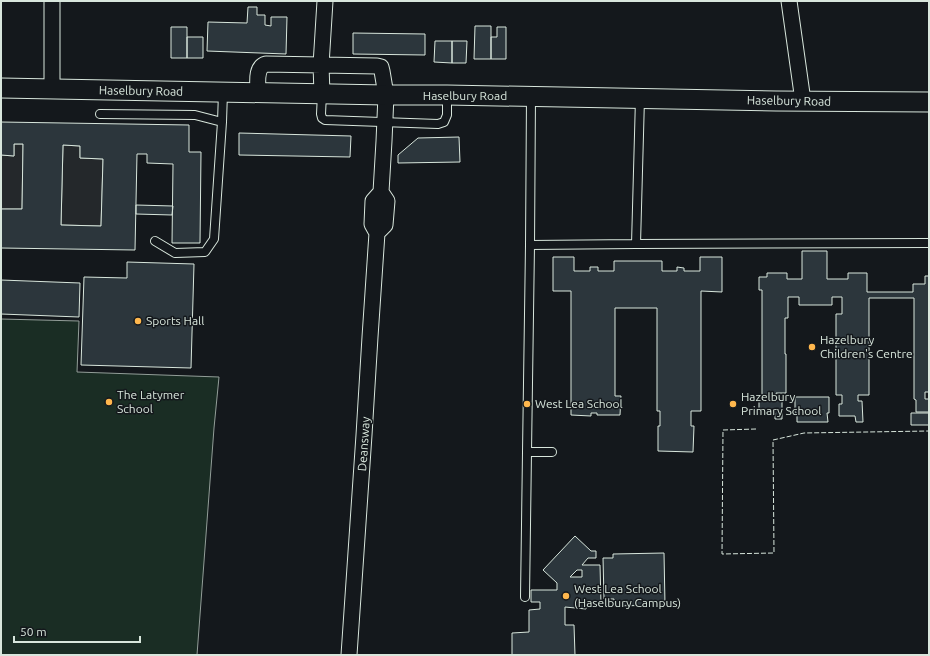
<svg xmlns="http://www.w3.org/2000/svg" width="930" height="656" font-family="Ubuntu,sans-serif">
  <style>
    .green { fill: #1a2d24; stroke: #939e99 }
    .parking { fill: #24282b; stroke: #939e99 }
    .building { fill: #2c363c; stroke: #d8e6dc; fill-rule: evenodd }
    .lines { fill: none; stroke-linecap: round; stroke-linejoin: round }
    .service-casing { stroke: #d8e6dc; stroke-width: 10 }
    .minor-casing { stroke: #d8e6dc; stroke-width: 17 }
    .tertiary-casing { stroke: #d8e6dc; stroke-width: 21 }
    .service { stroke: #14181c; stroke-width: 8 }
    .minor { stroke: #14181c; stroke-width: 15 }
    .tertiary { stroke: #14181c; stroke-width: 19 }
    .fence { stroke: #d8e6dc; stroke-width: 1; stroke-dasharray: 5 2; stroke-linecap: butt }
    .poi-dot { fill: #ffb74d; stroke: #14181c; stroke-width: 1.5 }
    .labels { text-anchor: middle; stroke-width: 3; stroke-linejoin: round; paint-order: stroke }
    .street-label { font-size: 12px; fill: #d8e6dc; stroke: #14181c }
    .poi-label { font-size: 12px; fill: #d8e6dc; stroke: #14181c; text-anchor: start }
  </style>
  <rect width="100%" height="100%" fill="#14181c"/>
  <path class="green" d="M1,319L79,321L77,372L219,377L214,428L197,655H1Z"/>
  <path class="parking" d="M14,144H23L22,209H1V155L14,156Z
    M63,145L80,146V158L103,159L101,226L61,225Z"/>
  <path class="building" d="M248,7H257V15H265V25L271,26V17H287L286,54L207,51L208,22L247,23Z
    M475,26H491V59H474Z
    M171,27H187V58H171Z
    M497,27H506V59H491V37H497Z
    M353,33L425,34V55L353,54Z
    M187,37H203V58H187Z
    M435,41H452V63L434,62Z
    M452,41H467L466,63H452Z
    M1,122L189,125V152H201L200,243H172L173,164L147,163V154H137L135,250L1,248V209H22L23,144H14V156L1,155ZM63,145L80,146V158L103,159L101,226L61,225Z
    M239,133L351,136L350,157L239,155Z
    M459,137L460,162L398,163V155L418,138Z
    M136,205L173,206L172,215L136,214Z
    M802,251H827V279H848V273H867V292H913V284H925V276H929V392H925V399H929V412H916V400L914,399V298H869V395H858V401H862L863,422H856L855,416H839V404H842V395H836V314H842V297H832V305H799V297H788V318H785V354H786V393H776L777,399L782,398V419H775V413H759V401H762V290H759V277H767V273H787V279H802Z
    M553,257H574V271H590V267H598V271H614V261H662V271H677V267L684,268V271H700V257H722V292L701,291V411H691V426H694L693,452L658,451V426H660V411H657V308H615V396H621L620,415H597V413H591V416L571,415V291H553Z
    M127,262L194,264L191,368L81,365L84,277L127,278Z
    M1,280L80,283L79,317L1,314Z
    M795,397H829V413H827L828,422H797V413H795Z
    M911,413H929V425H911Z
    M575,536L591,551H596V558H588L582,565H600L601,604L586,605V609L565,607V625H574L575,655H512V633L529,632V610L540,609V602H531V590H557V583L543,570ZM577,570H582V577H570Z
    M664,553L665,605L614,606V599H604L603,558H613V554Z"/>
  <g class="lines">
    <g class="service-casing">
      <path id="service" d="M322,94L321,114L322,118L325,120L438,124L444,122L447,115V95
        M100,114L195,115L222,122
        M155,241L175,253L205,252L214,239L222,122L223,92
        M636,244L929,243
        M530,245L531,96
        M552,452H527L530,245L636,244L640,98
        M525,597L527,452"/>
    </g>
    <g class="minor-casing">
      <path id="minor" d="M52,1V89
        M789,1L803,101
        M258,93C258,83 255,67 266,64L377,66L381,67L382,71L386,95L384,141L381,192L373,201L372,224L377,233L370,337L364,435L349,655
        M322,94L321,65L325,1
        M377,233L385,225L387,201L381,192"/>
    </g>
    <g class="tertiary-casing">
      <path id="tertiary" d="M1,88L386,95H447L776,101L929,102"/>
    </g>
    <use href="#service" class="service"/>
    <use href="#minor" class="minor"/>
    <use href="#tertiary" class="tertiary"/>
    <path class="fence" d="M756,429L723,430L722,554L774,553L773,440L804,433L929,431"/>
  </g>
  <g class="poi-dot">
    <circle cx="138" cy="321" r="4"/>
    <circle cx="812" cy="347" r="4"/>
    <circle cx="109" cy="402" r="4"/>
    <circle cx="527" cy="404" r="4"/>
    <circle cx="733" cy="404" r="4"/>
    <circle cx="566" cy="596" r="4"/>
  </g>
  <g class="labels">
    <g class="street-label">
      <text transform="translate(141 91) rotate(1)" y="4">Haselbury Road</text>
      <text x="465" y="100">Haselbury Road</text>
      <text transform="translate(789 101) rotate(1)" y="4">Haselbury Road</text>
      <text transform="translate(364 444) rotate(-86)" y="4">Deansway</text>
    </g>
    <g class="poi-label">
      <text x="146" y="325">Sports Hall</text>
      <text x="820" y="344">Hazelbury<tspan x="820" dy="14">Children's Centre</tspan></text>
      <text x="117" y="399">The Latymer<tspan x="117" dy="14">School</tspan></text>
      <text x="741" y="401">Hazelbury<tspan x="741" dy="14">Primary School</tspan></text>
      <text x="535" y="408">West Lea School</text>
      <text x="574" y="593">West Lea School<tspan x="574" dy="14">(Haselbury Campus)</tspan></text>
    </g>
  </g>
  <rect width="930" height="656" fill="none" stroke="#d8e6dc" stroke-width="4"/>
  <path d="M14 636v6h126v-6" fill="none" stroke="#d8e6dc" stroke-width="2"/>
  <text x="20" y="636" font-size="12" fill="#d8e6dc" stroke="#14181c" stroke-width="3" paint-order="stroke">50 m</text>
</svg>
